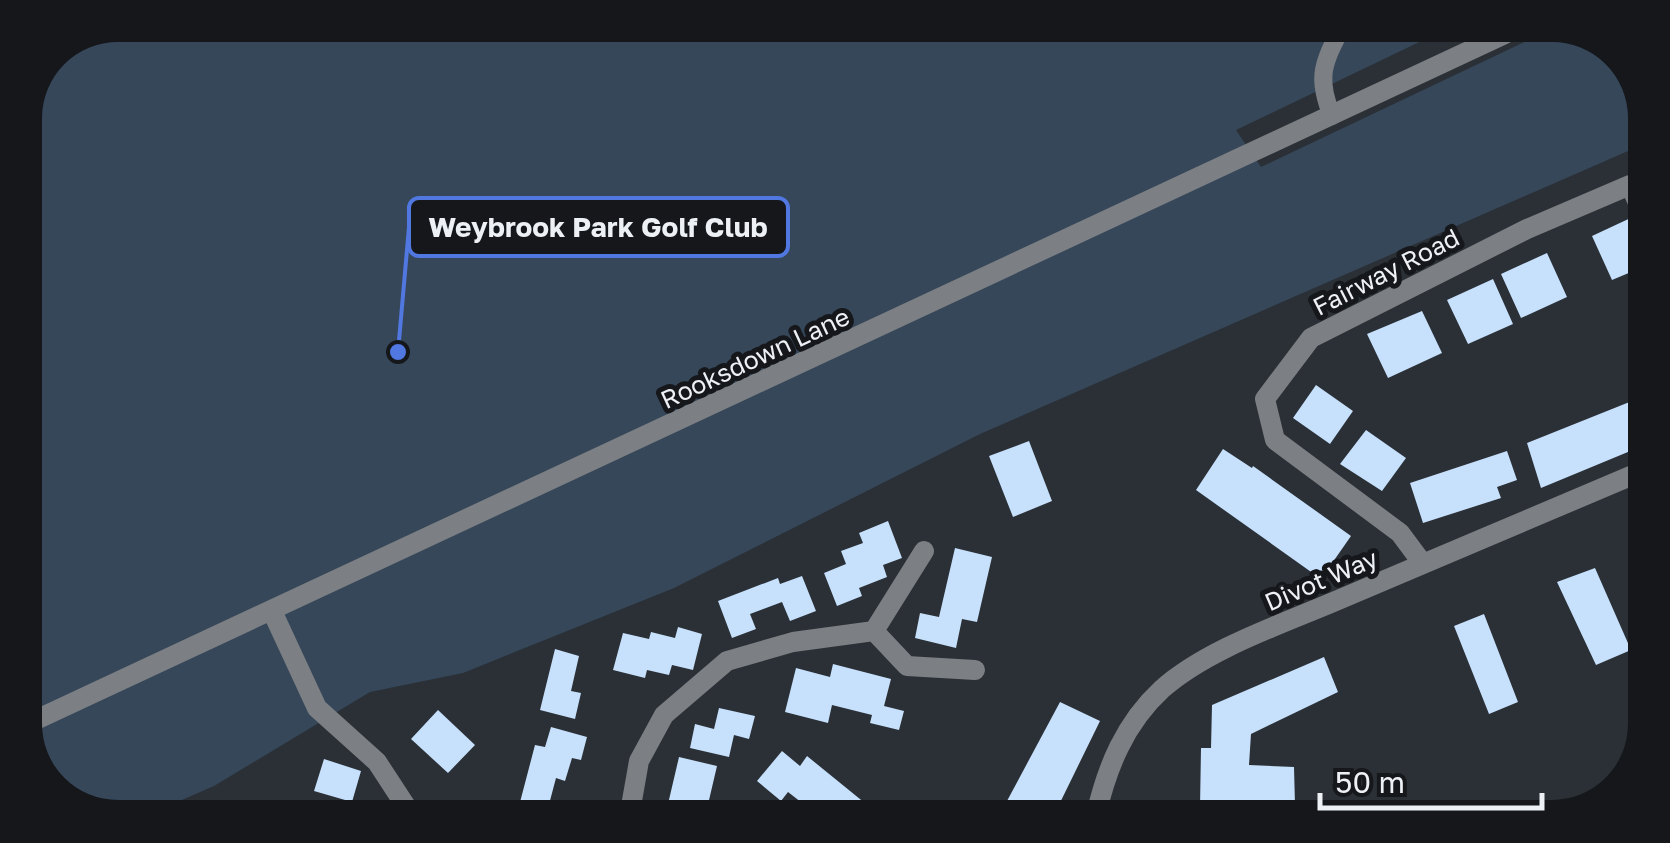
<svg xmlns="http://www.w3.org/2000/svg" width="1670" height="843" font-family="'Golos Text',sans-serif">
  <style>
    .green { fill: #36475a }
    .building { fill: #c7e0fc }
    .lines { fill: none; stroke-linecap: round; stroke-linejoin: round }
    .service { stroke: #7c7f83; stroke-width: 18 }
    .minor { stroke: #7c7f83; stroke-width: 20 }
    .labels { text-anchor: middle; stroke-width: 10; stroke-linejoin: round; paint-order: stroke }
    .street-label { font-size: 25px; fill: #edf1f6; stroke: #15171a }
    .leader { fill: none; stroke: #5177e0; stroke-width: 4 }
    .callout-dot { fill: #5177e0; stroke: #15171a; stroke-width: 4 }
    .callout { fill: #15171a; stroke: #5177e0; stroke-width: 4 }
    .callout-label { font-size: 28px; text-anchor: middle; font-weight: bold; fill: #edf1f6 }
  </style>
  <rect width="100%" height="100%" fill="#2a3036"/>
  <path class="green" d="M118,25L1438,33L1236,130L1261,167L1541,34H1592L1630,67L1645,113L1644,144L980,434L674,588L463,673L370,692L214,786L161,809H78L25,731V113L53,52Z"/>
  <path class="building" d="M1637,215L1643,228V267L1612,280L1592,236Z
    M1547,253L1567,297L1521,318L1501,274Z
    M1493,279L1513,324L1468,344L1447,300Z
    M1422,311L1442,353L1388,378L1367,334Z
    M1316,385L1353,411L1330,444L1293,418Z
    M1637,399L1641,410L1640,447L1541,488L1527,443Z
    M1366,430L1406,458L1382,491L1340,464Z
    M1029,441L1052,501L1013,517L989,456Z
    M1223,449L1252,468L1253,466L1351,536L1321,579L1196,490Z
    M1507,451L1517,480L1497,487L1501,498L1423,523L1410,483Z
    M888,521L902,558L883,565L887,577L859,588L862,596L837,606L824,573L846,564L841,551L863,543L859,533Z
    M955,548L992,557L977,622L962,619L956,648L915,638L920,613L939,617Z
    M1595,568L1631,650L1596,665L1557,582Z
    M802,576L816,611L790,621L782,602L750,614L756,629L732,638L718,601L778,578L780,584Z
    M1484,614L1518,702L1489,714L1454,626Z
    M678,627L702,634L693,670L672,665L669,675L647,670L645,678L613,670L623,633L649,639L651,632L675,638Z
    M555,649L579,656L571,691L581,693L575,719L540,710Z
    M1324,657L1338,692L1251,734L1249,765L1294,767L1295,805L1200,807L1201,748H1211L1212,705Z
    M833,664L891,679L884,706L904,711L899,730L870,723L872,715L832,705L828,723L785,712L796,668L830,677Z
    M1060,702L1100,721L1054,815L1000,814Z
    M719,708L755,716L749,739L734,735L729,757L690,748L695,724L714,729Z
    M438,710L475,745L448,773L411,739Z
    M551,727L587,737L581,760L572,758L565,781L556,778L547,812H540L519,806L535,745L545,747Z
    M782,751L800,766L807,756L871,808L866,814L815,813L788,792L781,801L757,781Z
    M679,757L717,766L706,813L668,804Z
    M324,759L361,771L352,802L314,791Z"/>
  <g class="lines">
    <path class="service" d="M1332,116C1318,82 1321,65 1339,33"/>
    <path class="minor" d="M1423,564L1400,533L1275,440L1265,399L1311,338L1527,229L1630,185L1643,214
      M272,611L317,708L377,762L409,811
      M874,631L907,666L975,670
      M874,631L924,551
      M25,725L1505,34
      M630,812L639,761L664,715L727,661L793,642L874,631
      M1096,815C1107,767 1125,723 1162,689C1207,649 1282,624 1338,600C1439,557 1539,515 1640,472"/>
  </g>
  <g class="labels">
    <g class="street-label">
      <text transform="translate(1386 272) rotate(-27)" y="9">Fairway Road</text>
      <text transform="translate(755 358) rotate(-25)" y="9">Rooksdown Lane</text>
      <text transform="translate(1321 580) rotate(-23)" y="9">Divot Way</text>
    </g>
  </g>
  <path d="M0 0H1670V843H0ZM118 42H1552A76 76 0 0 1 1628 118V724A76 76 0 0 1 1552 800H118A76 76 0 0 1 42 724V118A76 76 0 0 1 118 42Z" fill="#15171a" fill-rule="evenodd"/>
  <path class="leader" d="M398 352L409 227"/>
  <circle class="callout-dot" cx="398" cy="352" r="10"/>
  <rect class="callout" x="409" y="198" width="379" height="58" rx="10"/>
  <g class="callout-label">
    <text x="598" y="237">Weybrook Park Golf Club</text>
  </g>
  <path d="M1320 793v15h222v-15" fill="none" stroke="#edf1f6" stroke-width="5"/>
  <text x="1335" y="793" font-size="30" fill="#edf1f6" stroke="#15171a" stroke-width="8" paint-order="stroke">50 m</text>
</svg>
